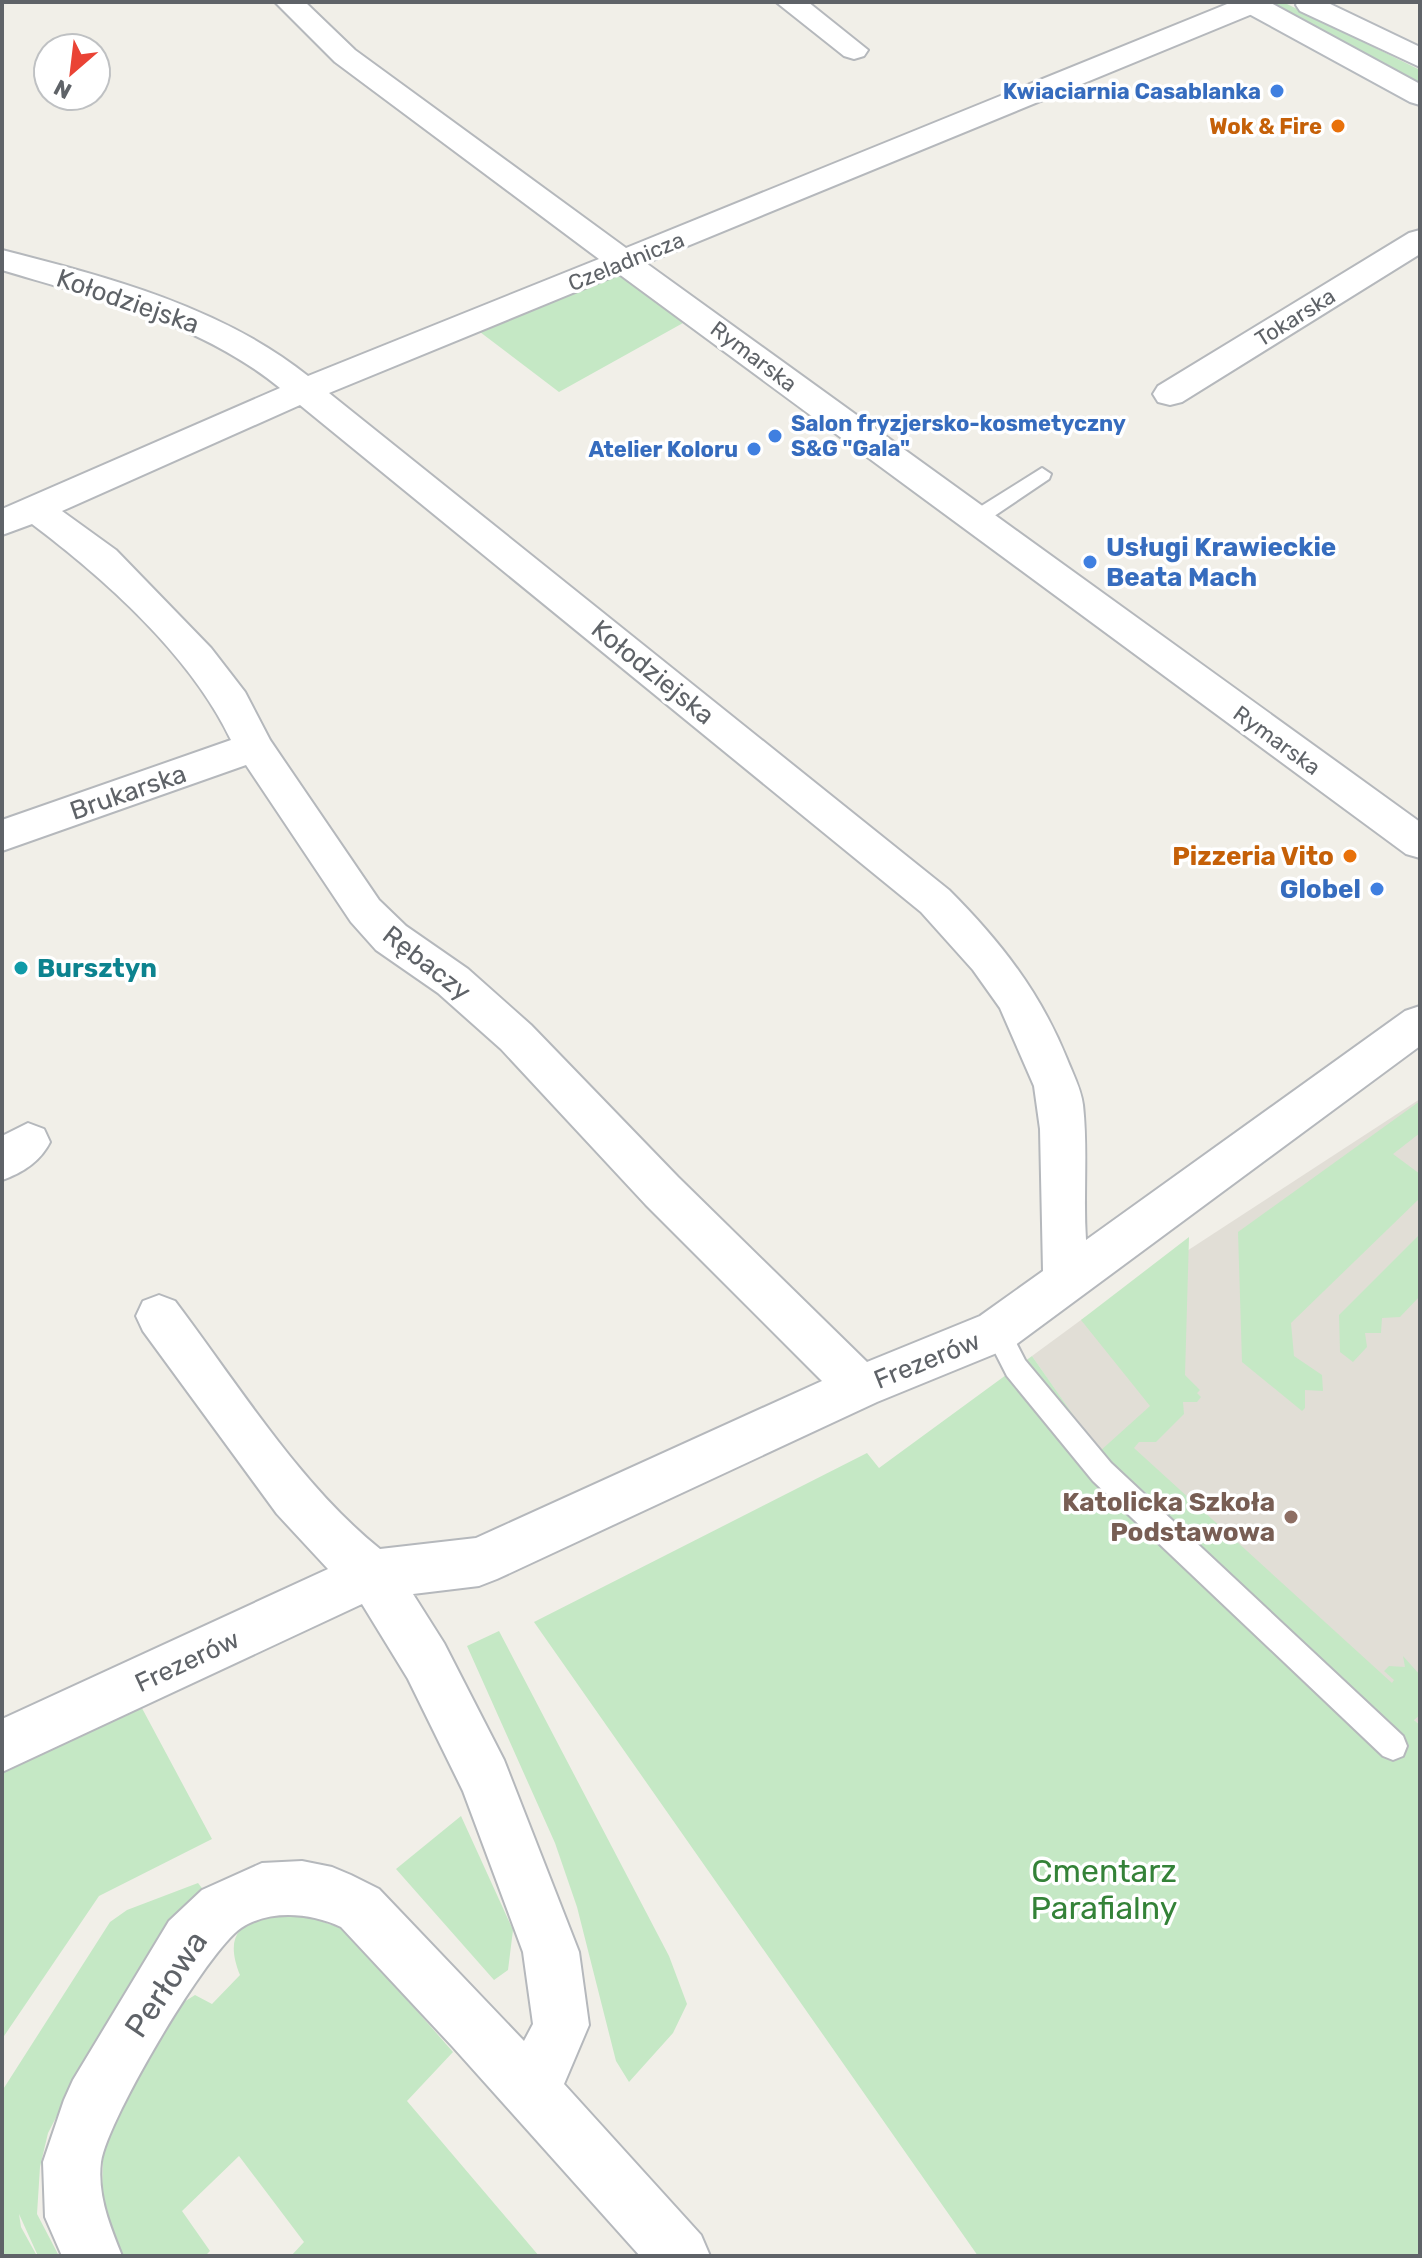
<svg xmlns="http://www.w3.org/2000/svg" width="1422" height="2258" font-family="Rubik,sans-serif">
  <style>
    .education { fill: #e1ded6 }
    .green { fill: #c5e8c5 }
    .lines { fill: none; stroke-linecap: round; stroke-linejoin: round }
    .lane-casing { stroke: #b5b8bc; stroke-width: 4 }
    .street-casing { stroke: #b5b8bc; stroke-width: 4 }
    .secondary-casing { stroke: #b6babf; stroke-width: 4 }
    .lane { fill: #fff; fill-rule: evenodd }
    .street { fill: #fff; fill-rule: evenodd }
    .secondary { fill: #fff; fill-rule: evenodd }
    .shop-dot { fill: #3f7fe0; stroke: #fff; stroke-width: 3 }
    .food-dot { fill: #e8710a; stroke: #fff; stroke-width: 3 }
    .culture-dot { fill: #0f9aa8; stroke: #fff; stroke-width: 3 }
    .education-dot { fill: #8d6e63; stroke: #fff; stroke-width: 3 }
    .labels { text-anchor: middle; stroke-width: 7; stroke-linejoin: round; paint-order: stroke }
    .far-shop-label { font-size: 22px; font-weight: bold; fill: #366cbe; stroke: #fff; text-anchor: end }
    .far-food-label { font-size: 22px; font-weight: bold; fill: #c56008; stroke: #fff; text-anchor: end }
    .far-street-label { font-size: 22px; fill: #5f6368; stroke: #fff }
    .street-label { font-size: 26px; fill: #5f6368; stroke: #fff }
    .shop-label { font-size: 26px; font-weight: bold; fill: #366cbe; stroke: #fff; text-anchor: start }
    .food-label { font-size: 26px; font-weight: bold; fill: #c56008; stroke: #fff; text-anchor: end }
    .culture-label { font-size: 26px; font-weight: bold; fill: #0d838f; stroke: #fff; text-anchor: start }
    .education-label { font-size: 26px; font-weight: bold; fill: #785e54; stroke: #fff; text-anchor: end }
    .near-park-label { font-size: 32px; fill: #348238; stroke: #fff }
    .near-street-label { font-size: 32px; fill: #5f6368; stroke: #fff }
  </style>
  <rect width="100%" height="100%" fill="#f1efe8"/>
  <path class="education" d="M1420,1099V1725L1099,1453L1032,1356L1081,1320Z"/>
  <path class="green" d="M1264,2H1283L1420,70V84Z
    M620,275L683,323L559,392L480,332Z
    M1420,1101V1133L1393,1154L1420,1174V1198L1291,1323L1294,1356L1322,1375L1323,1391L1305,1390V1408L1302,1411L1242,1362L1238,1232Z
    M1420,1234V1296L1400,1317L1382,1318L1381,1333H1365L1367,1347L1353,1362L1340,1352L1339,1315Z
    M1189,1237L1185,1375L1200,1390L1197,1393L1201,1397L1197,1402H1183L1184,1414L1156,1442H1139L1134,1448L1392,1683L1394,1680L1384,1671L1389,1666L1405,1667L1403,1656L1420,1675V1715L1414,1720L1420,1725V2256H978L534,1622L867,1453L879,1468L1032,1356L1099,1452L1150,1406L1081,1320Z
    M499,1631L669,1956L687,2004L673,2033L629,2082L616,2061L577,1907L555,1843L467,1646Z
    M136,1697L212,1839L99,1896L2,2039V1769Z
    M461,1816L513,1930L508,1970L494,1980L396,1869Z
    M198,1883L205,1892L79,2073L48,2133L40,2167L37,2214L59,2256H38L19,2214L21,2227L37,2256H2V2091L110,1922L127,1910Z
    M287,1909L346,1930L453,2052L407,2101L539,2256H291L304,2242L239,2156L182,2211L210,2251L205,2256H118L101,2213L104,2136L176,2007L195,1995L212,2004L240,1975C221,1927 248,1921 287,1909Z"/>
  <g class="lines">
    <g class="lane-casing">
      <path id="lane" d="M1042,468L1051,474L1049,479L981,525H967L964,520L967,515Z
        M997,1319L1006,1323L1025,1360L1111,1463L1403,1736L1407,1746L1403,1756L1393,1760L1383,1756L1093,1481L1007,1376L984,1331L988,1323Z"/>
    </g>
    <g class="street-casing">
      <path id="street" d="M275,2H305L355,50L626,248L1232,2L1266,4L1262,10L646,263L1420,822V858L1406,854L619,274L329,393L949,890C1000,941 1040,992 1067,1059C1073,1074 1081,1089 1083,1105C1088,1150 1083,1195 1086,1240L1405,1011L1420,1006V1046L1014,1346L877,1402L497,1579L479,1586L413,1594L444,1643L504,1760L579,1952L589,2025L564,2084L701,2235L710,2256H640L452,2046L341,1927C311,1913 270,1909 241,1928C207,1951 107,2120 101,2162C97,2195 110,2226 122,2256H62L45,2217L43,2162L64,2100L73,2080L169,1921L202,1890L262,1863L302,1861L332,1867L351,1875L379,1889L524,2041L533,2024L523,1952L463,1791L408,1679L362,1604L2,1772V1719L328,1569L277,1514L143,1331L136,1316L143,1301L159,1295L175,1301C237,1383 300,1485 380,1549L476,1538L822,1381L646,1205L501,1049L438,993L376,950L351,922L246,765L2,851V820L231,740C191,656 105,579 32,524L2,535V509L280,388C200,323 98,299 2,270V250C108,277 222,307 308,376L599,259L335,62ZM300,405L921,912L973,970L1000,1008L1034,1086L1040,1129L1043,1271L980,1316L867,1362L678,1177L531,1025L468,969L406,926L379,900L270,740L245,692L211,648L116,550L62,511Z
        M776,2H808L868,50L864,56L854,59L844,56Z
        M1420,230V254L1182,402L1170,405L1158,402L1153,394L1158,386L1409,233Z
        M28,1123L44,1129L50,1142C40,1162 22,1173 2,1180V1136Z"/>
    </g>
    <g class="secondary-casing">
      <path id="secondary" d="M1234,2H1269L1420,84V105L1410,102L1238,8Z
        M1298,2H1326L1420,47V67L1300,11L1296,5Z"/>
    </g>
    <use href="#lane" class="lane"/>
    <use href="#street" class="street"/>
    <use href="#secondary" class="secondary"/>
  </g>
  <g class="shop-dot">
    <circle cx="1277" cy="91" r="8"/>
    <circle cx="775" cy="436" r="8"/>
    <circle cx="754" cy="449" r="8"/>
    <circle cx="1090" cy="562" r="8"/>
    <circle cx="1377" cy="889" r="8"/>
  </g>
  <g class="food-dot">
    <circle cx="1338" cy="126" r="8"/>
    <circle cx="1350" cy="856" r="8"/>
  </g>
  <circle class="culture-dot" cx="21" cy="968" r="8"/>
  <circle class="education-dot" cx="1291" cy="1517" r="8"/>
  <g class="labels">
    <g class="far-shop-label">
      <text x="1261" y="99">Kwiaciarnia Casablanka</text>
      <text x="791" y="431" text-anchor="start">Salon fryzjersko-kosmetyczny<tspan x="791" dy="25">S&amp;G "Gala"</tspan></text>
      <text x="738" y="457">Atelier Koloru</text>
    </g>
    <g class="far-food-label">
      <text x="1322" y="134">Wok &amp; Fire</text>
    </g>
    <g class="far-street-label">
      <text transform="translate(626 261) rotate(-22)" y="8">Czeladnicza</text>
      <text transform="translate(1295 317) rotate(-32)" y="8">Tokarska</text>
      <text transform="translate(754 356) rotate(37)" y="8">Rymarska</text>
      <text transform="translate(1277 740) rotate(36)" y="8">Rymarska</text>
    </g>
    <g class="street-label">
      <text transform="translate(128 301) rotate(19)" y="9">Kołodziejska</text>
      <text transform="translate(653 672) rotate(39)" y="9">Kołodziejska</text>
      <text transform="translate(128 792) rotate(-19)" y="9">Brukarska</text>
      <text transform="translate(427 963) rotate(38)" y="9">Rębaczy</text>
      <text transform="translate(927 1360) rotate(-22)" y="9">Frezerów</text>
      <text transform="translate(187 1661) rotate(-25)" y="9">Frezerów</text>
    </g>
    <g class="shop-label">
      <text x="1106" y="556">Usługi Krawieckie<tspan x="1106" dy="30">Beata Mach</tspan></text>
      <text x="1361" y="898" text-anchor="end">Globel</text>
    </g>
    <g class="food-label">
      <text x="1334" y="865">Pizzeria Vito</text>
    </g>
    <g class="culture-label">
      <text x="37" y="977">Bursztyn</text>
    </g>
    <g class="education-label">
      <text x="1275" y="1511">Katolicka Szkoła<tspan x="1275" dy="30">Podstawowa</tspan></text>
    </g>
    <g class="near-park-label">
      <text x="1104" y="1882">Cmentarz<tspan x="1104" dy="37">Parafialny</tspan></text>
    </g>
    <g class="near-street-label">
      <text transform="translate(166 1984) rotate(-56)" y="11">Perłowa</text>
    </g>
  </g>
  <rect width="1422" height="2258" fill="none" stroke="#5f6368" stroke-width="8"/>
  <g transform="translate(72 72) rotate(208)"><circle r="38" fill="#ffffff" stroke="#bfc1c3" stroke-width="2"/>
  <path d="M0-6L14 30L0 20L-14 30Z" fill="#ea4335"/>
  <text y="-12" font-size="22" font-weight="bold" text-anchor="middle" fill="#5f6368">N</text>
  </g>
</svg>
